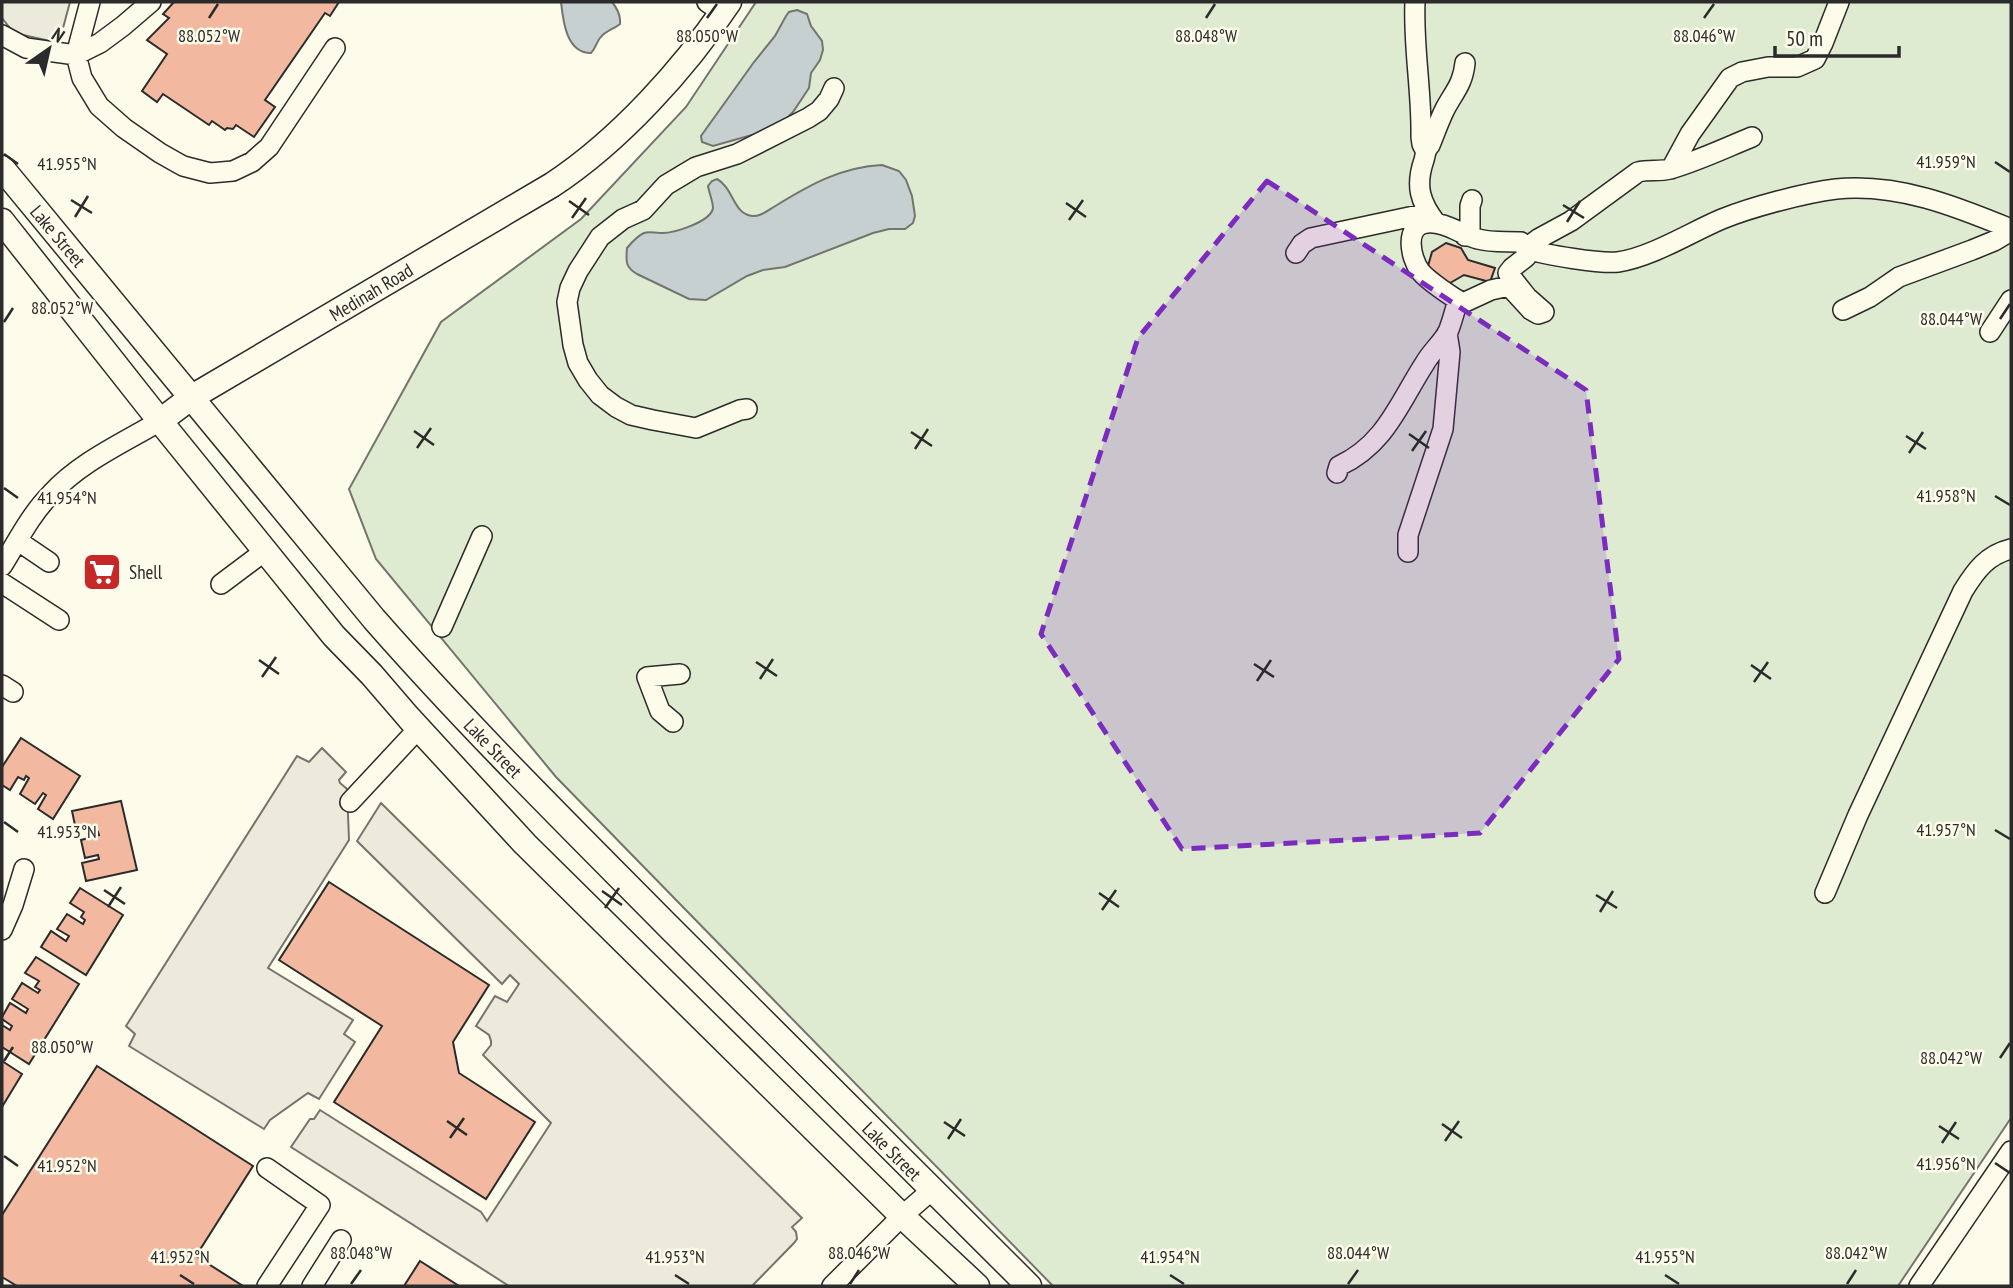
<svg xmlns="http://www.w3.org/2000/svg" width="2013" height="1288" font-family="'PT Sans Narrow',sans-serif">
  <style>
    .green { fill: #deebd1; stroke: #74746e; stroke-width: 2 }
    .parking { fill: #eceadb; stroke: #74746e; stroke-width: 2 }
    .water { fill: #c7d0d0; stroke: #74746e; stroke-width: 2 }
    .building { fill: #f2b8a0; stroke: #2b2b2b; stroke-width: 2 }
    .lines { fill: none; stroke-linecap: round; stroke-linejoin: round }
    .minor-casing { stroke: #2b2b2b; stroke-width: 22 }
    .major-casing { stroke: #2b2b2b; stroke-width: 27 }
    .minor { stroke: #fdfbea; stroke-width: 19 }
    .major { stroke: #fdfbea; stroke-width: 24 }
    .marked { fill: #7b2cbf; fill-opacity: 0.2; stroke: #7b2cbf; stroke-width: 5; stroke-dasharray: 14 9; stroke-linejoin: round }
    .ticks { fill: none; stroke: #2b2b2b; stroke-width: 2.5 }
    .labels { text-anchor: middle; stroke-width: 5; stroke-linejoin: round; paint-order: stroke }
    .street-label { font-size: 19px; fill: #2b2b2b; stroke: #fdfbea }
    .poi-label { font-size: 19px; fill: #2b2b2b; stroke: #fdfbea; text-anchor: start }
    .ticks-label { font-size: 18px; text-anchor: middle; fill: #2b2b2b; stroke: #fdfbea; stroke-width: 5; stroke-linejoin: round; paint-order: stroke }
  </style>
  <rect width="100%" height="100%" fill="#fdfbea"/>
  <path class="green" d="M756,2H2011V1118L1898,1286H1053L556,777L376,559L349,489L441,322L581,219L686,107Z"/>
  <path class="parking" d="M2,2H70L59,43L14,33L2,18Z
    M322,748L346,772L339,780L340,783L347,789L349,840L268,968L353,1020L344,1034L355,1042L319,1099L308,1093L270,1120L264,1129L129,1046L135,1034L126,1026L297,756L309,762Z
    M381,803L802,1218L792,1227L796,1232L797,1239L794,1243L752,1286H509L291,1147L310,1119H314L320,1110L481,1212L487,1221L551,1123L483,1055L491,1045V1041L489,1035L476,1026L495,996L507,1002L519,984L510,975L502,984L357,841Z"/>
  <path class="water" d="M561,2H612C617,8 621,15 620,24C614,29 605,31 600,38C596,43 596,48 591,53C566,53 563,20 561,2Z
    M797,10L807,14L811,26L822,41L823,50L820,60L811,73L809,88L793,112L786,119L759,133L713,146L702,142L701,136L754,62L775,36L786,16L789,12Z
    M882,165L899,171L906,180L912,196L915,216L913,223L905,229H889L873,233L785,267L763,270L747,276L706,300L689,299L637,274C625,267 626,261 627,248C632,242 637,236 644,233C649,231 654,233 660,233C672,234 711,222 713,208C713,202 709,192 708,186L712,181L717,179C732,187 733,210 748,215C759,219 768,210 777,205C811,184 842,167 882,165Z"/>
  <path class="building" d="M174,2H339L330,16L325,13L265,100L275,107L254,137L236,125L233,129L227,128L225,130L212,121L209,125L163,94L157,102L142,91L167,54L147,40L169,18L163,14Z
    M1446,243L1461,248L1468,260L1495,268L1490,282L1464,275L1450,283L1436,279L1428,266L1432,252Z
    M21,738L80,776L53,819L38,809L46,795L43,793L35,804L20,794L29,778L26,776L24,780L18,777L10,790L2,785V767Z
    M121,801L137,870L86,881L82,863L99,859L98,855L85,858L81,840L99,835L98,832L93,833L92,826L76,830L72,811Z
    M329,882L489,985L453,1042L459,1073L535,1122L486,1199L334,1102L382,1026L279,960Z
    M80,888L123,915L86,975L41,947L51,931L66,941L69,936L57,929L67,914L83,924L85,920L81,917L84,912L70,903Z
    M36,957L79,984L29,1064L2,1047V1025L10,1030L12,1026L2,1019V1017L10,1003L26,1013L28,1009L12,999L22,983L38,993L40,990L35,987L39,981L25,973Z
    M2,1061L22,1074L2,1107Z
    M97,1066L253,1166L196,1256L243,1286H17L2,1277V1215Z
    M420,1261L459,1286H404Z"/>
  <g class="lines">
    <g class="minor-casing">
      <path id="minor" d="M90,2L76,55L82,78L99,106L124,128L160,153L183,166L210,173L233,171L252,162L269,147L335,48
        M707,2L722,12
        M1415,2C1413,47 1422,92 1421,137L1422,144L1425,150
        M2,35L26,48L76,55L100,43L123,26L151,2
        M1752,137C1725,148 1698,161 1670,169C1659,172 1649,169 1638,172L1571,221L1538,239L1526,248V257L1512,268L1508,273L1527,297L1544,312L1538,314L1531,310L1509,286L1491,290L1463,303C1452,297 1427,280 1420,271C1410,257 1404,225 1427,223C1444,221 1462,235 1478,239C1492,243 1506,241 1521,242C1524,245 1525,247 1528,249C1544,255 1602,264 1618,262C1652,257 1691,232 1722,219C1752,207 1804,193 1836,189C1898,183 1955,206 2011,229
        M1671,169L1690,134L1730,78L1742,72L1768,67H1797L1815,59L1823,43L1839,2
        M1436,223C1420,202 1415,186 1424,160C1426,153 1425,150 1430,145C1435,133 1439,121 1445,109C1454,92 1463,84 1465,63
        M1465,236L1470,230V206L1472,200
        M1296,253L1302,244L1311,238L1428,213
        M1843,310L1870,297L1899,277L1972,250L1994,241L2011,231
        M1990,332L2011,300
        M747,409L740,410L696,428L653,420L631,415L616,407L600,395L588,380L578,363L573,345L567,302L570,288L578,271L600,237L623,219L643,210L666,185L696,167L737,154L808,118L819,111L829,99L834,88
        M1337,473L1339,466C1386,444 1399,403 1425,363C1431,352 1442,343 1448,332C1452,322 1455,310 1458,300
        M18,541L49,562
        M1408,552V535L1443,429L1450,352L1447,333
        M2,566C17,542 31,514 51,494C80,462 123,443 160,421
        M2,583L59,620
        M221,584L265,551
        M442,627L482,536
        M2,685L13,692
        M673,722L660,711L647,677L680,674
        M350,802L418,729
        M1825,893L1858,815L1963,591C1976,570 1987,555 2011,549
        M2,930L13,905L24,869
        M267,1168L320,1205L267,1286
        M312,1286L341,1240
        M832,1286L902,1216L932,1190
        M1919,1286L2011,1151"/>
    </g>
    <g class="major-casing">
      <path id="major" d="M2,168L374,619C467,725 567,824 666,924C787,1046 908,1166 1029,1286
        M2,221L160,421L334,636L372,675L409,718L525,844L902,1216L977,1286
        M160,421L192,397L552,185C619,141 685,68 729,2"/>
    </g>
    <use href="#minor" class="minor"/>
    <use href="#major" class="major"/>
  </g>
  <path class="marked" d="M1267,181L1586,390L1619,659L1480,833L1182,849L1041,634L1138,338Z"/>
  <path class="ticks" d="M209,18L218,4M707,18L717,4M1206,18L1215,4M1704,18L1714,4M4,154L18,164M1995,162L2010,172M71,200L92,213M569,201L589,215M1066,203L1086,217M1563,205L1584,218M75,217L88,196M572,218L586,198M1069,220L1083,200M1567,222L1580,201M2000,319L2010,304M4,322L13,308M414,431L434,445M911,432L932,446M1409,434L1429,448M1906,436L1926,449M417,448L431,428M915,449L928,429M1412,451L1426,431M1909,453L1923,432M4,488L18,498M1995,496L2010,505M259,660L279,674M756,662L777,676M1254,664L1274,677M1751,665L1771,679M262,677L276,657M760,679L773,659M1257,681L1271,660M1754,682L1768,662M4,822L18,832M1995,830L2010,839M104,890L125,904M602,891L622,905M1099,893L1119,907M1596,895L1617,908M108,907L121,887M605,908L619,888M1102,910L1116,890M1600,912L1613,891M2000,1058L2010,1043M4,1061L13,1047M447,1121L467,1135M944,1122L965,1136M1442,1124L1462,1138M1939,1126L1959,1139M450,1138L464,1118M948,1139L961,1119M1445,1141L1459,1121M1942,1143L1956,1122M4,1156L18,1166M1995,1163L2010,1173M180,1275L194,1284M675,1275L689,1284M1170,1275L1184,1284M1665,1275L1679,1284M351,1284L361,1270M850,1284L859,1270M1348,1284L1358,1270M1847,1284L1856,1270"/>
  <defs>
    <g id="supermarket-square" transform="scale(2.0125)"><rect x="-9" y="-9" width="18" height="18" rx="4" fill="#c62828" stroke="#fdfbea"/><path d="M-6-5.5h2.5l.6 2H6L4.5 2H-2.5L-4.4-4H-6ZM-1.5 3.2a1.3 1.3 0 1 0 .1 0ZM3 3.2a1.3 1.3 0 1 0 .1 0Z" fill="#fff"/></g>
  </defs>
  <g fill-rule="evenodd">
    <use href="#supermarket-square" x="102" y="572"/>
  </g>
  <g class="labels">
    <g class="street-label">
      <text transform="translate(58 236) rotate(50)" y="7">Lake Street</text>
      <text transform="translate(371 292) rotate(-31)" y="7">Medinah Road</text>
      <text transform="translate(493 748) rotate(46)" y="7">Lake Street</text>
      <text transform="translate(892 1151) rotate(45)" y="7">Lake Street</text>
    </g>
    <g class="poi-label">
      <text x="129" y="579">Shell</text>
    </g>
  </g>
  <g class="ticks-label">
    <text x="707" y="42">88.050°W</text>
    <text x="1206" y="42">88.048°W</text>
    <text x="209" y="42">88.052°W</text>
    <text x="1704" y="42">88.046°W</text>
    <text x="1946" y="168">41.959°N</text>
    <text x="67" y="170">41.955°N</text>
    <text x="62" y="314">88.052°W</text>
    <text x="1951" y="325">88.044°W</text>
    <text x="1946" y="502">41.958°N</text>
    <text x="67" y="504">41.954°N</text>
    <text x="1946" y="836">41.957°N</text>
    <text x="67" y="838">41.953°N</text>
    <text x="62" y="1053">88.050°W</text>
    <text x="1951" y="1064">88.042°W</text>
    <text x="1946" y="1170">41.956°N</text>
    <text x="67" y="1172">41.952°N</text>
    <text x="361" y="1259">88.048°W</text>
    <text x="859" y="1259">88.046°W</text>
    <text x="1358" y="1259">88.044°W</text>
    <text x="1856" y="1259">88.042°W</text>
    <text x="180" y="1263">41.952°N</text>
    <text x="675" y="1263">41.953°N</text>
    <text x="1170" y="1263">41.954°N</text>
    <text x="1665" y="1263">41.955°N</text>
  </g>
  <rect width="2013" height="1288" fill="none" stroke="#2b2b2b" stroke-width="7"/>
  <g transform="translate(49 49) rotate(34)" stroke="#fdfbea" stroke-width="5" paint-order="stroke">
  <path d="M0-5L12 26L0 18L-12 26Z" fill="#2b2b2b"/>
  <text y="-10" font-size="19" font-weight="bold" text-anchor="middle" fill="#2b2b2b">N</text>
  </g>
  <path d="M1775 46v10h124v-10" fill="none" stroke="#2b2b2b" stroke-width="3.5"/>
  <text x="1786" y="46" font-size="21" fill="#2b2b2b" stroke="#fdfbea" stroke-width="5" paint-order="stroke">50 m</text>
</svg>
